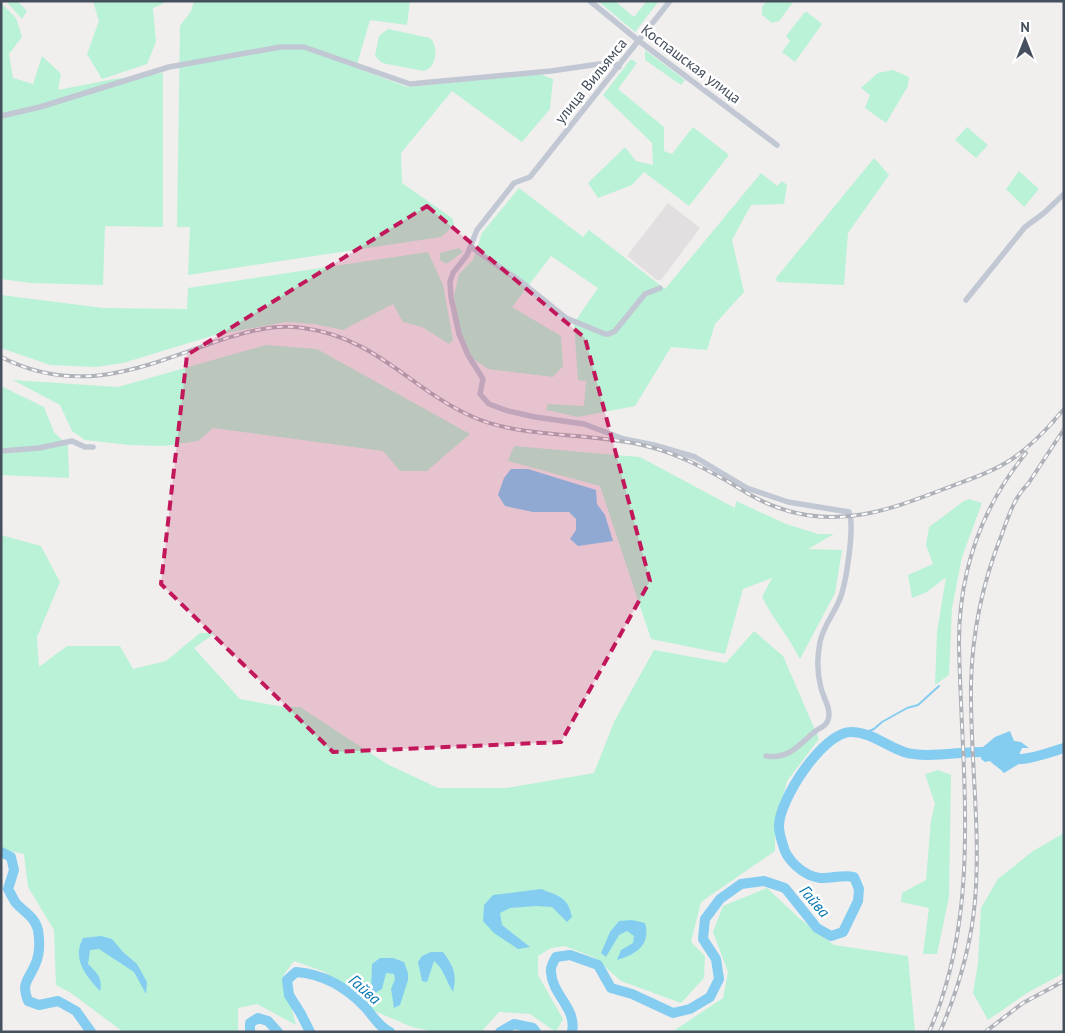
<svg xmlns="http://www.w3.org/2000/svg" width="1065" height="1033" font-family="'PT Sans',sans-serif">
  <style>
    .education { fill: #e2dfe0 }
    .green { fill: #b9f2d6 }
    .water { fill: #84cdf1 }
    .lines { fill: none; stroke-linecap: round; stroke-linejoin: round }
    .stream { stroke: #84cdf1; stroke-width: 2 }
    .river { stroke: #84cdf1; stroke-width: 10 }
    .minor { stroke: #c1c8d4; stroke-width: 5.5 }
    .rail-casing { stroke: #b0b2b9; stroke-width: 4 }
    .rail { stroke: #fff; stroke-width: 2; stroke-dasharray: 5.5; stroke-linecap: butt }
    .marked { fill: #c2185b; fill-opacity: 0.2; stroke: #c2185b; stroke-width: 4; stroke-dasharray: 10 6; stroke-linejoin: round }
    .labels { text-anchor: middle; stroke-width: 5; stroke-linejoin: round; paint-order: stroke }
    .street-label { font-size: 15px; fill: #454f5d; stroke: #fff }
    .water-label { font-size: 16px; font-style: italic; fill: #0477b2; stroke: #fff }
  </style>
  <rect width="100%" height="100%" fill="#f1eeee"/>
  <path class="education" d="M668,203L700,228L661,280H657L627,256Z"/>
  <path class="green" d="M6,1H17L27,11L22,19Z
    M93,1H164V3L153,8L156,42L147,64L102,79L87,54L99,21Z
    M194,1H410L407,25L370,20L356,68L408,87L540,74L553,79L550,109L522,142L452,91L401,153L402,183L452,218L454,225L441,237L188,275L190,227H177L180,26L191,11Z
    M598,1H615L634,17L647,1H659L635,32Z
    M767,1H794L779,21L772,23L762,15V7Z
    M1,3L16,18L22,37L9,54L13,78L33,84L42,56L61,74L58,90L114,79L163,73V227L105,226L103,285L31,283L1,279Z
    M807,12L822,24L795,62L782,52L790,41L786,36L804,13Z
    M388,29L430,38C439,46 437,68 424,71L382,63L375,56L379,36Z
    M645,50L685,80L681,85L645,60Z
    M631,59L637,63L618,89L664,127V151L672,154L693,127L729,155L689,206L644,172L632,185L598,198L588,183L625,147L636,161L653,165L652,143L603,95Z
    M893,70L909,77L908,86L886,123L865,108L870,95L861,88L878,73Z
    M967,127L988,145L976,158L955,140Z
    M874,158L889,175L848,233L844,285L777,282L776,278Z
    M1019,171L1039,189L1024,207L1006,189Z
    M761,173L777,186L782,181L787,185L784,204L751,205L732,240L744,292L715,324L707,350L671,347L635,406L578,417L546,410L548,404L584,406L586,381L578,380L574,323L598,288L551,256L512,307L561,336L563,366L553,377L488,369L473,359L461,335L454,296L459,274L473,260L482,233L519,188L583,237L589,230L665,289Z
    M459,248L463,252L446,264L440,260V253Z
    M428,252L443,285L453,340L449,344L422,327L403,322L393,304L343,330L314,324L286,322L215,335L123,363L95,367L50,365L1,348V295L103,308L187,309L188,288Z
    M266,345L317,349L470,434L427,471H400L383,451L213,428L198,441L164,446L130,445L85,440L72,431L60,405L13,380L118,387Z
    M1,386L44,407L54,432L68,446L69,478L1,475Z
    M514,446L640,457L735,508L736,501L786,524L818,534H834L808,549L842,550L835,593L800,659C789,637 773,619 762,597L772,578L743,589L725,654L651,639L600,486L508,461Z
    M969,499L982,503L962,557L952,608L949,675L935,685L937,632L946,577L927,592L912,598L908,575L933,564L926,545L929,527L964,501Z
    M1,535L41,546L60,582L37,637L39,667L67,646H120L133,669L166,661L200,633H215L194,648L240,699L283,707H300L387,764L438,788H506L594,773L614,722L654,650L726,663L754,631L783,656L819,739L787,781L775,828V851L701,902L691,942L705,956L704,978L681,1003L621,981L595,958L565,946L551,948L538,956V975L563,1019L556,1032L530,1014L499,1012L481,1032H436L412,1027L372,1010L325,972L294,961L283,976L296,1025L257,1004L238,1008V1031H122L71,993L56,985L54,930L28,887L24,854L1,849Z
    M938,770L951,775L949,897L937,954H923L929,908L901,902L902,893L926,880L931,820L935,804L925,774Z
    M1064,833V973L1027,993L988,1020L973,993L978,963L981,908L998,879L1033,851Z
    M767,888L799,918L834,945L908,956L915,1032H672L723,998L728,972L713,932L723,906Z"/>
  <path class="water" d="M511,469H528L596,490L597,504L605,515L613,541L578,546L570,539L576,530V519L569,512H533L505,506L498,495L504,478Z
    M1010,731L1014,741L1021,742L1029,748H1022L1019,755V764L1004,773C1000,768 994,766 990,761L985,762L981,759L983,747L995,737Z
    M541,889C559,896 568,897 572,917L567,922L552,907L536,906L510,908L500,913L502,925L530,947L518,949L494,933L483,921L484,905L493,895Z
    M632,920L645,923C651,945 637,954 617,960L621,950L633,943L634,936L627,931L619,935L606,957L601,953L610,932L619,921Z
    M101,936L112,939L123,952L137,964L147,982L146,994L134,972L99,949L90,950L88,964C97,973 103,978 100,991C85,975 72,959 83,938Z
    M431,952H443C454,967 457,974 453,992C446,981 444,969 434,961L427,982L422,981L418,962L422,956Z
    M380,958H393L404,962L408,973V980L400,1005L394,1008L391,989L395,979L394,974L386,973L382,989L375,993L371,990L372,964Z"/>
  <g class="lines">
    <path class="stream" d="M862,734L874,729L882,722L907,708L918,705L939,686"/>
    <path class="river" d="M1,852L11,857L14,870L8,889C11,894 13,899 16,903C24,912 35,917 38,930C40,942 40,954 35,965C28,981 21,983 28,1001L39,1005L58,1001L76,1011L91,1032
      M250,1032V1023L258,1018L268,1021L278,1032
      M310,1032L301,1014L289,995L287,980L296,972C323,974 346,987 365,1007C373,1016 379,1027 390,1032
      M500,1032L514,1024L533,1028L536,1032
      M572,1032C577,1008 552,995 551,972C550,967 554,961 556,957L570,955L598,965L611,988L632,994L673,1013L690,1009L710,997L719,979L716,959L703,939L705,919L720,899L741,884L764,881L785,888L817,928L831,936L843,932L858,901L859,889L854,877C842,874 832,879 820,878C804,876 786,860 783,845C781,839 779,832 779,826C779,800 823,732 851,732C871,732 886,746 904,752C925,759 963,751 987,752C992,752 997,752 1002,753C1008,754 1014,759 1020,759C1032,759 1052,752 1064,748"/>
    <path class="minor" d="M590,1L639,41L777,145
      M670,1L530,177L514,183L477,230L467,255L453,273L450,282L451,297L459,334L468,355L483,379L480,394L489,404L508,411L535,417L584,424L624,439L654,445L695,457L747,488L788,502L849,512C855,526 846,586 839,601C833,615 823,627 820,642C817,657 817,673 821,688C823,697 832,710 828,720C826,726 822,727 817,730C800,743 790,760 766,756
      M1,116L40,107L169,67L280,47H304L410,84L551,71L613,62L619,67
      M471,247L520,281L566,318L605,334H609L615,331L645,294L660,288
      M966,300L1025,227L1044,213L1064,194
      M1,451L39,448L72,441L85,447H93"/>
    <g class="rail-casing">
      <path id="rail" d="M1,357C76,395 136,370 209,344C239,334 271,323 303,328C377,338 410,389 473,417C523,439 592,432 646,446C676,453 702,467 729,482C745,492 761,502 779,508C839,529 889,510 944,489C967,480 991,473 1012,459C1028,448 1041,435 1054,421
        M1049,426L1064,409
        M929,1032C983,910 961,772 959,643C959,572 981,508 1026,453
        M940,1032C958,990 971,946 975,901C981,829 970,757 971,685C972,634 983,581 1002,534C1008,517 1015,496 1028,484L1064,429
        M985,1032L1023,1003L1064,981"/>
    </g>
    <use href="#rail" class="rail"/>
  </g>
  <path class="marked" d="M427,206L585,338L650,581L561,742L333,752L161,584L187,355Z"/>
  <g class="labels">
    <g class="street-label">
      <text transform="translate(691 64) rotate(37)" y="5">Коспашская улица</text>
      <text transform="translate(591 81) rotate(-51)" y="5">улица Вильямса</text>
    </g>
    <g class="water-label">
      <text transform="translate(815 901) rotate(49)" y="6">Гайва</text>
      <text transform="translate(365 989) rotate(41)" y="6">Гайва</text>
    </g>
  </g>
  <rect width="1065" height="1033" fill="none" stroke="#454f5d" stroke-width="5"/>
  <g transform="translate(1025 40)" stroke="#ffffff" stroke-width="4" paint-order="stroke">
  <path d="M0-4L9 19L0 12L-9 19Z" fill="#454f5d"/>
  <text y="-8" font-size="14" font-weight="bold" text-anchor="middle" fill="#454f5d">N</text>
  </g>
</svg>
